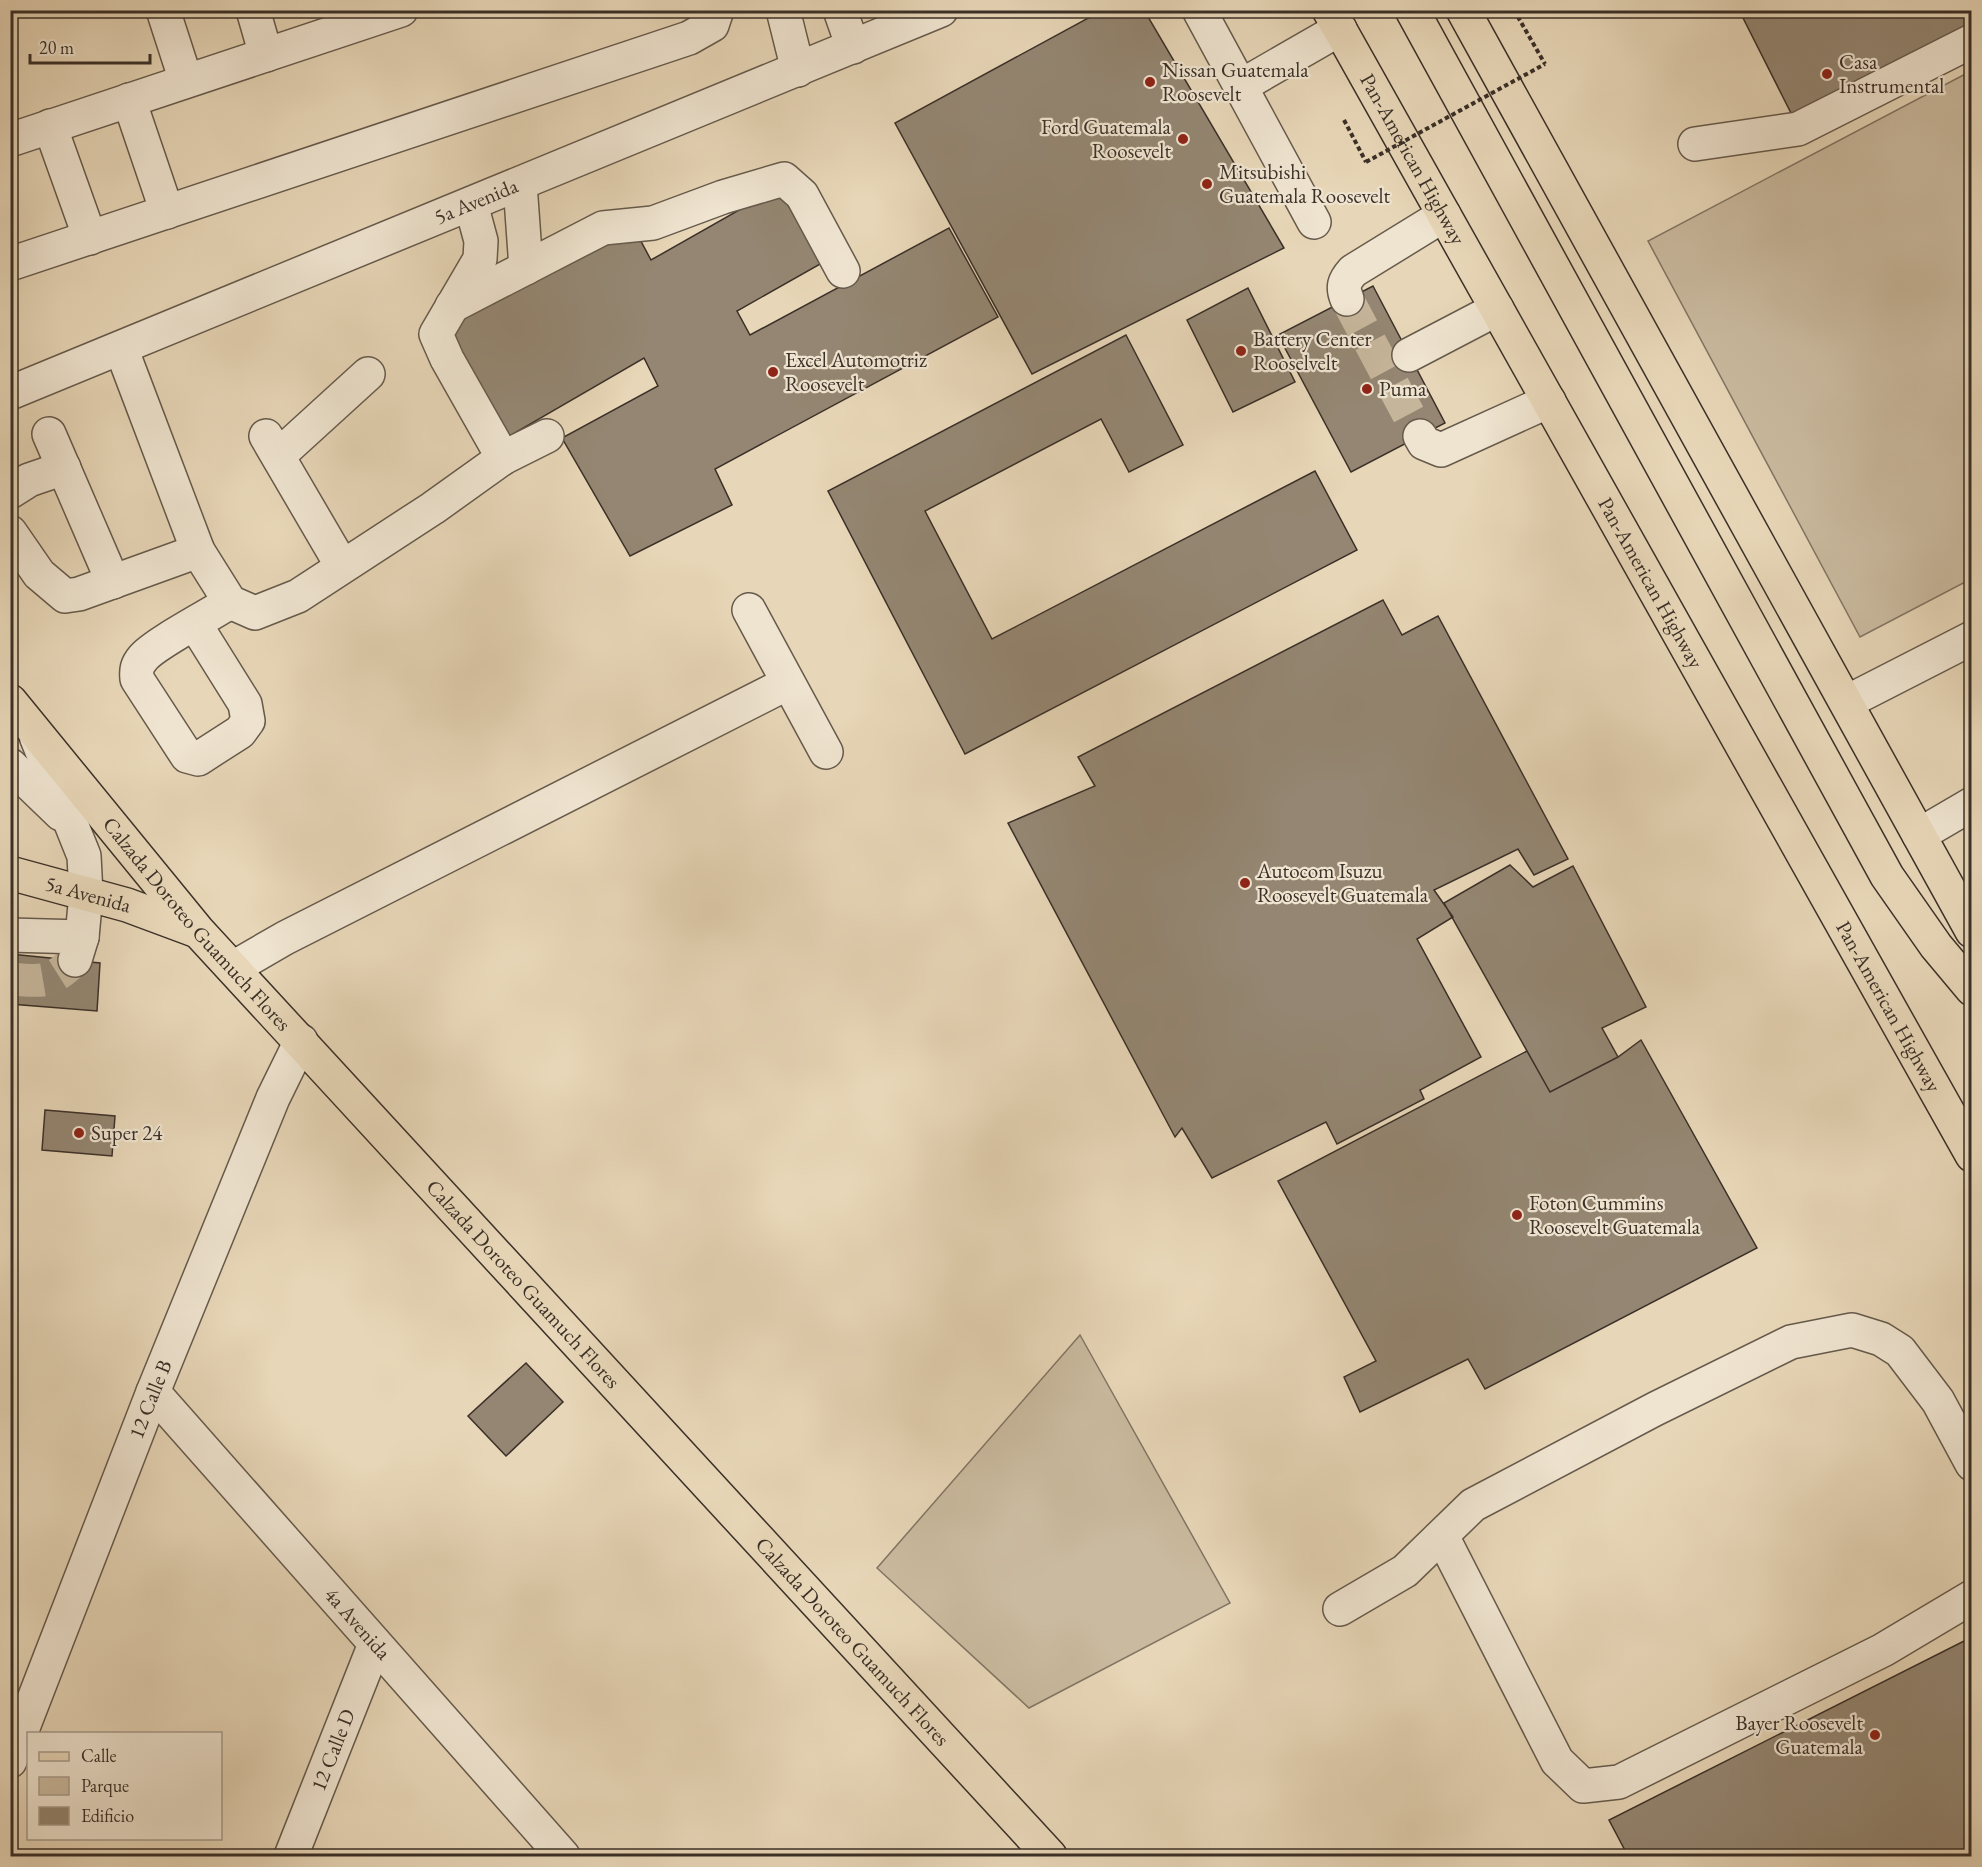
<svg xmlns="http://www.w3.org/2000/svg" width="1982" height="1867" font-family="'EB Garamond',serif">
  <style>
    .green { fill: #caba9f; stroke: #827564; stroke-width: 1.5 }
    .building { fill: #948672; stroke: #3b3028; stroke-width: 1.5 }
    .lines { fill: none; stroke-linecap: round; stroke-linejoin: round }
    .minor-tunnel { stroke: #c5b59a; stroke-width: 33; stroke-dasharray: 33 16; stroke-linecap: butt }
    .minor-casing { stroke: #665a4c; stroke-width: 36 }
    .major-casing { stroke: #3b3028; stroke-width: 36 }
    .highway-casing { stroke: #3b3028; stroke-width: 36 }
    .path { stroke: #3b3028; stroke-width: 4; stroke-dasharray: 4.5 3; stroke-linecap: butt }
    .minor { stroke: #efe4d0; stroke-width: 33 }
    .major { stroke: #e7d6b7; stroke-width: 33 }
    .highway { stroke: #e7d6b7; stroke-width: 33 }
    .path-bridge { stroke: #3b3028; stroke-width: 4; stroke-dasharray: 4.5 3; stroke-linecap: butt }
    .poi-dot { fill: #8f2418; stroke: #efe4d0; stroke-width: 2 }
    .labels { text-anchor: middle; stroke-width: 4.5; stroke-linejoin: round; paint-order: stroke }
    .poi-label { font-size: 21px; fill: #3b3028; stroke: #efe4d0; text-anchor: start }
    .street-label { font-size: 21px; fill: #3b3028; stroke: #efe4d0 }
  </style>
  <rect width="100%" height="100%" fill="#e7d6b7"/>
  <filter id="stains"><feTurbulence type="fractalNoise" baseFrequency=".00333" numOctaves="4"/><feColorMatrix values="0 0 0 0 .2 0 0 0 0 .09 0 0 0 0 .02 0 0 0 .5 -.17"/></filter>
  <radialGradient id="worn" r=".72"><stop offset=".6" stop-color="#630" stop-opacity="0"/><stop offset="1" stop-color="#630" stop-opacity=".3"/></radialGradient>
  <path class="green" d="M1971,71V579L1860,637L1648,241Z
    M1080,1335L1230,1603L1029,1708L877,1568Z"/>
  <path class="building" d="M1103,10H1144L1284,248L1032,374L895,123Z
    M1739,10H1972V26L1795,121Z
    M778,188L822,263L737,311L750,335L949,228L998,317L715,469L732,505L630,556L562,438L658,386L644,358L506,438L440,330L629,219L651,260Z
    M1373,286L1445,423L1351,472L1278,335Z
    M1248,288L1295,382L1233,412L1187,320Z
    M1126,335L1183,445L1129,472L1101,419L925,511L992,639L1315,471L1357,550L965,754L828,491Z
    M1383,600L1402,635L1438,616L1568,859L1534,875L1518,849L1434,890L1453,917L1417,939L1481,1057L1420,1090L1424,1099L1337,1144L1326,1122L1212,1178L1182,1128L1175,1137L1008,823L1095,786L1078,757Z
    M1510,865L1533,887L1573,866L1646,1007L1602,1028L1618,1057L1550,1092L1444,903Z
    M10,954L100,963L97,1011L10,1004Z
    M1641,1040L1757,1248L1485,1389L1468,1359L1360,1412L1344,1377L1376,1361L1278,1181L1527,1051L1550,1092L1618,1057Z
    M45,1110L115,1116L112,1156L42,1150Z
    M526,1363L563,1402L506,1456L468,1416Z
    M1966,1640L1972,1650V1856H1628L1609,1820Z"/>
  <g class="lines">
    <path class="minor-tunnel" d="M1347,299L1420,436
      M10,979C44,982 50,983 75,960"/>
    <g class="minor-casing">
      <g id="minor">
        <path d="M163,10L186,81"/>
        <path d="M253,10L266,55"/>
        <path d="M783,10L798,70"/>
        <path d="M840,10L853,47"/>
        <path d="M1199,10L1314,222"/>
        <path d="M1241,86L1340,29"/>
        <path d="M129,100L167,212"/>
        <path d="M50,126L90,238"/>
        <path d="M10,140L401,10"/>
        <path d="M1695,144L1798,129L1972,41"/>
        <path d="M520,184L526,268"/>
        <path d="M471,204L481,241L480,259L436,334L447,359L503,458"/>
        <path d="M10,264L689,38L712,25L717,10"/>
        <path d="M1347,299C1342,287 1344,281 1353,271L1444,215"/>
        <path d="M452,306L603,228L653,223L723,197L784,179L802,195L843,271"/>
        <path d="M121,348L198,551L230,602L255,613L298,596L433,508L503,458L547,436"/>
        <path d="M1409,355L1497,309"/>
        <path id="s1" d="M10,393L941,10"/>
        <path d="M49,434L113,582"/>
        <path d="M266,436L342,566"/>
        <path d="M1420,436L1424,443L1441,450L1549,401"/>
        <path d="M278,456L368,374"/>
        <path d="M10,492L29,480L64,468"/>
        <path d="M10,532L39,574L65,596L79,594L198,551"/>
        <path d="M749,610L826,752"/>
        <path d="M195,624L245,704L248,721L240,732L198,759L187,756L137,679C136,670 137,665 143,658C154,644 212,614 230,602"/>
        <path d="M1847,702L1972,638"/>
        <path d="M36,736L84,856L86,894L82,937"/>
        <path d="M10,765L61,814"/>
        <path d="M1919,835L1972,804"/>
        <path d="M10,935L82,937L75,960"/>
        <path d="M233,968L285,938L788,683"/>
        <path id="s2" d="M153,1392L563,1856"/>
        <path d="M1442,1536L1557,1761L1583,1786L1619,1782L1883,1650L1972,1597"/>
        <path d="M1340,1609L1405,1571L1473,1505L1655,1409L1791,1342L1852,1330L1881,1339L1900,1351L1938,1401L1972,1464"/>
        <path id="s3" d="M10,1761L153,1392L273,1098L301,1041"/>
        <path id="s4" d="M291,1856L375,1644"/>
      </g>
    </g>
    <g class="major-casing">
      <g id="major">
        <path id="s5" d="M10,701L198,931L1050,1856"/>
        <path id="s6" d="M10,873L127,905L197,931"/>
      </g>
    </g>
    <g class="highway-casing">
      <g id="highway">
        <path id="s7" d="M1329,10L1972,1155"/>
        <path d="M1412,10L1887,876L1936,946L1972,989"/>
        <path d="M1463,10L1972,931"/>
      </g>
    </g>
    <path class="path" d="M1514,10L1545,64
      M1344,120L1366,162"/>
    <use href="#minor" class="minor"/>
    <use href="#major" class="major"/>
    <use href="#highway" class="highway"/>
    <path class="path-bridge" d="M1366,162L1545,64"/>
  </g>
  <g class="poi-dot">
    <circle cx="1827" cy="74" r="6"/>
    <circle cx="1150" cy="82" r="6"/>
    <circle cx="1183" cy="139" r="6"/>
    <circle cx="1207" cy="184" r="6"/>
    <circle cx="1241" cy="351" r="6"/>
    <circle cx="773" cy="372" r="6"/>
    <circle cx="1367" cy="389" r="6"/>
    <circle cx="1245" cy="883" r="6"/>
    <circle cx="79" cy="1133" r="6"/>
    <circle cx="1517" cy="1215" r="6"/>
    <circle cx="1875" cy="1735" r="6"/>
  </g>
  <g class="labels">
    <g class="poi-label">
      <text x="1839" y="69">Casa<tspan x="1839" dy="24">Instrumental</tspan></text>
      <text x="1162" y="77">Nissan Guatemala<tspan x="1162" dy="24">Roosevelt</tspan></text>
      <text x="1171" y="134" text-anchor="end">Ford Guatemala<tspan x="1171" dy="24">Roosevelt</tspan></text>
      <text x="1219" y="179">Mitsubishi<tspan x="1219" dy="24">Guatemala Roosevelt</tspan></text>
      <text x="1253" y="346">Battery Center<tspan x="1253" dy="24">Rooselvelt</tspan></text>
      <text x="785" y="367">Excel Automotriz<tspan x="785" dy="24">Roosevelt</tspan></text>
      <text x="1379" y="396">Puma</text>
      <text x="1257" y="878">Autocom Isuzu<tspan x="1257" dy="24">Roosevelt Guatemala</tspan></text>
      <text x="91" y="1140">Super 24</text>
      <text x="1529" y="1210">Foton Cummins<tspan x="1529" dy="24">Roosevelt Guatemala</tspan></text>
      <text x="1863" y="1730" text-anchor="end">Bayer Roosevelt<tspan x="1863" dy="24">Guatemala</tspan></text>
    </g>
    <g class="street-label">
      <text dy="7" stroke="none"><textPath href="#s7" startOffset="171">Pan-American Highway</textPath></text>
      <text dy="7" stroke="none"><textPath href="#s1" startOffset="504">5a Avenida</textPath></text>
      <text dy="7" stroke="none"><textPath href="#s7" startOffset="657">Pan-American Highway</textPath></text>
      <text dy="7" stroke="none"><textPath href="#s6" startOffset="81">5a Avenida</textPath></text>
      <text dy="7" stroke="none"><textPath href="#s5" startOffset="291">Calzada Doroteo Guamuch Flores</textPath></text>
      <text dy="7" stroke="none"><textPath href="#s7" startOffset="1143">Pan-American Highway</textPath></text>
      <text dy="7" stroke="none"><textPath href="#s5" startOffset="777">Calzada Doroteo Guamuch Flores</textPath></text>
      <text dy="7" stroke="none"><textPath href="#s3" startOffset="388">12 Calle B</textPath></text>
      <text dy="7" stroke="none"><textPath href="#s2" startOffset="309">4a Avenida</textPath></text>
      <text dy="7" stroke="none"><textPath href="#s5" startOffset="1263">Calzada Doroteo Guamuch Flores</textPath></text>
      <text dy="7" stroke="none"><textPath href="#s4" startOffset="114">12 Calle D</textPath></text>
    </g>
  </g>
  <rect width="1982" height="1867" fill="none" stroke="#e7d6b7" stroke-width="36"/>
  <rect x="12" y="12" width="1958" height="1843" fill="none" stroke="#3b3028" stroke-width="3"/>
  <rect x="18" y="18" width="1946" height="1831" fill="none" stroke="#3b3028" stroke-width="1.5"/>
  <rect x="27" y="1732" width="195" height="108" fill="#efe4d0" stroke="#a79c8d" stroke-width="1.5"/>
  <rect x="39" y="1752" width="30" height="9" fill="#e7d6b7" stroke="#a79c8d" stroke-width="1.5"/>
  <text x="81" y="1762" font-size="18" fill="#3b3028">Calle</text>
  <rect x="39" y="1777" width="30" height="18" fill="#caba9f" stroke="#a79c8d" stroke-width="1.5"/>
  <text x="81" y="1792" font-size="18" fill="#3b3028">Parque</text>
  <rect x="39" y="1807" width="30" height="18" fill="#948672" stroke="#a79c8d" stroke-width="1.5"/>
  <text x="81" y="1822" font-size="18" fill="#3b3028">Edificio</text>
  <path d="M30 54v9h120v-9" fill="none" stroke="#3b3028" stroke-width="3"/>
  <text x="39" y="54" font-size="18" fill="#3b3028" stroke="#efe4d0" stroke-width="4.5" paint-order="stroke">20 m</text>
  <rect width="100%" height="100%" filter="url(#stains)"/>
  <rect width="100%" height="100%" fill="url(#worn)"/>
</svg>
